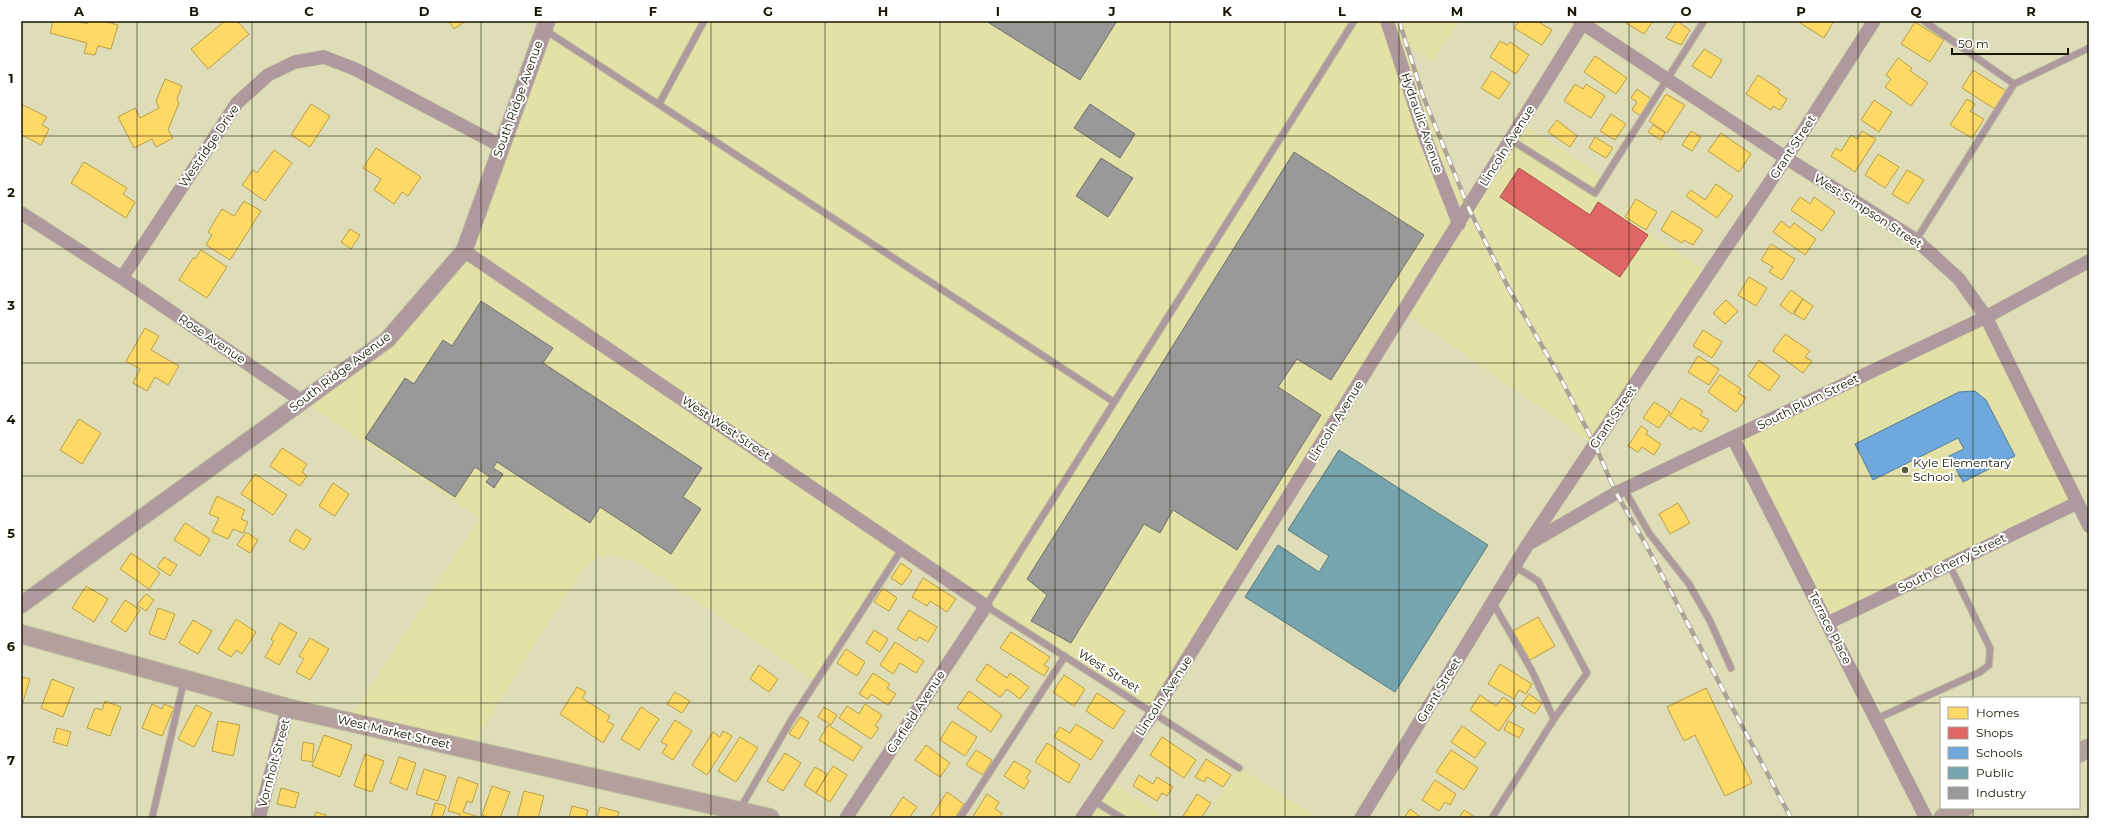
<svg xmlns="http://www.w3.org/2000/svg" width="2110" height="839" font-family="Montserrat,sans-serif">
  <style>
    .built { fill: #e4e1a7 }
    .homes { fill: #ffd966; stroke: #b99e47 }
    .shops { fill: #e06666; stroke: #a44e47 }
    .schools { fill: #6fa8dc; stroke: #557c9a }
    .public { fill: #76a5af; stroke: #5a7a7a }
    .industry { fill: #999; stroke: #72716b }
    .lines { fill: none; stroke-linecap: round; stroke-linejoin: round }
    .service-casing { stroke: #bbba9d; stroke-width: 8 }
    .minor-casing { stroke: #bbba9d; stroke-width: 14 }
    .tertiary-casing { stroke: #bbba9d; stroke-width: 18 }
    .secondary-casing { stroke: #bbba9d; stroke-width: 20 }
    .service { stroke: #ae999e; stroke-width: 6 }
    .minor { stroke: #ae999e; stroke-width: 13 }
    .tertiary { stroke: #ae999e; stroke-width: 16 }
    .secondary { stroke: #b3a09c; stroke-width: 18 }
    .rail-casing { stroke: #aea298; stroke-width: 4.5 }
    .rail { stroke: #fff; stroke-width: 3; stroke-dasharray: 9; stroke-linecap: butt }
    .grid { fill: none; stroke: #171500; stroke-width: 1; stroke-opacity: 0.55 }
    .poi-dot { fill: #5d5b40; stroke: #fff; stroke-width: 1.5 }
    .labels { text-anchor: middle; stroke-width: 4; stroke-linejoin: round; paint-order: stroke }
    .street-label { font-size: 12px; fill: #171500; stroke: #fff }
    .poi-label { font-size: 12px; fill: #171500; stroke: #fff; text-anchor: start }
    .neatline { fill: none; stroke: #171500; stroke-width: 1.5 }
    .grid-label { font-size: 13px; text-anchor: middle; font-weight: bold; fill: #171500 }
  </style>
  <rect width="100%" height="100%" fill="#deddb7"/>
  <path class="built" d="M547,21H1459L1432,62L1406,44L1423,96L1468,208L1521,123L1605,178L1593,196L1709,273L1595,445L1404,312L1154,712L902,549L816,682L663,578L634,561L616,556L597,557L583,569L555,612L470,749L348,722L480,518L302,401L387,340L464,251Z
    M1986,317L2077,503L1828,623L1733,438Z
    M1239,768L1318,818H1206Z
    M1108,781L1166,818H1082Z"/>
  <path class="homes" d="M53,21H76L87,24L88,21H103L118,25L111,49L98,46L95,55L84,53L87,43L50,33Z
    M225,21H237L249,34L208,69L191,49Z
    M449,21H466L454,29Z
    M1519,21H1537L1552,30L1542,45L1514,28Z
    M1623,21H1653L1644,34Z
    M1677,21L1690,30L1681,45L1666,38Z
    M1797,21H1834L1824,38Z
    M1915,22L1944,40L1930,62L1901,44Z
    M1500,41L1507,45L1510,42L1529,55L1516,74L1490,57Z
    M1704,49L1722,60L1711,78L1692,66Z
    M1595,56L1627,78L1616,94L1584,72Z
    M1898,58L1912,68L1910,71L1928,83L1911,106L1885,87L1891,79L1886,75Z
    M1973,70L2006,91L1995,109L1962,88Z
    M1492,71L1510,83L1499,99L1481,88Z
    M1758,75L1780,90L1778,93L1787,99L1780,110L1773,106L1771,110L1746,94Z
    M165,79L182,86L177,99L179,103L168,130L173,138L156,147L152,139L134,148L118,117L135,108L140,118L159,108L156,101Z
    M1575,84L1583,89L1586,84L1605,96L1591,118L1564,101Z
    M1637,89L1654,101L1642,117L1632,110L1637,102L1631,98Z
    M1666,94L1685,105L1667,133L1649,121Z
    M1967,99L1975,104L1970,111L1984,119L1972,138L1950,125Z
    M1874,100L1892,112L1879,132L1861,120Z
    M21,104L47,117L42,125L49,129L41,145L22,135L21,136Z
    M311,104L330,116L310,147L291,135Z
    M1611,114L1626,124L1615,140L1600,131Z
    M1557,120L1577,136L1570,147L1548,132Z
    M1653,125L1665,133L1661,140L1648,132Z
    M1691,131L1701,137L1692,151L1682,145Z
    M1862,131L1876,139L1855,172L1831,156L1836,148L1841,151L1851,135L1857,139Z
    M1721,133L1751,154L1739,172L1708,151Z
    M1595,137L1613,148L1606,158L1589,148Z
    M376,148L421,177L408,196L402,192L394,204L374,190L381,179L363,168Z
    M274,150L292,163L265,201L242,185L253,170L257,173Z
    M1878,154L1899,167L1885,188L1865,175Z
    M84,162L127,188L123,194L135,202L126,218L71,183Z
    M1907,170L1924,180L1908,204L1892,194Z
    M1716,184L1733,196L1717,218L1686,196L1691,190L1705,200Z
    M1800,197L1810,204L1814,197L1835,212L1822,231L1791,210Z
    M1636,199L1657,212L1646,230L1625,217Z
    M244,201L261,211L230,260L206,245L212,235L208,232L222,209L234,216Z
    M1672,211L1703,230L1693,245L1684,240L1682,243L1661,230Z
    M1781,221L1790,228L1794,223L1816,239L1805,255L1773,232Z
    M350,229L360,235L351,249L341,242Z
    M1771,244L1795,259L1782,280L1769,272L1773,267L1761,260Z
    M201,250L227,267L207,298L179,280L193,258L195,259Z
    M1749,277L1767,288L1756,306L1738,295Z
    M1791,290L1803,299L1792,314L1780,305Z
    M1803,299L1813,306L1804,320L1794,314Z
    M1726,300L1738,311L1725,324L1713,313Z
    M145,328L159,336L151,350L179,366L168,385L155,377L147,391L133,383L140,369L126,361Z
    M1703,330L1722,342L1712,358L1693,346Z
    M1785,334L1810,351L1805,357L1812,361L1803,373L1773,351Z
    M1698,356L1719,369L1709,385L1688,372Z
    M1759,360L1780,376L1769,391L1748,376Z
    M1720,375L1741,389L1738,393L1746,398L1736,412L1708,392Z
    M1681,398L1703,411L1700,415L1709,420L1701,432L1693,427L1691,430L1670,416Z
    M1654,402L1670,412L1659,428L1643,418Z
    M79,419L101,433L82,464L60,450Z
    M1641,426L1648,431L1646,434L1661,444L1654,455L1642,447L1638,452L1628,446Z
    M282,448L307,464L302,472L307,476L300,486L270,466Z
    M255,474L287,495L273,515L241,494Z
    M333,483L349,494L335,516L319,506Z
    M217,496L245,510L241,519L248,522L243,533L233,529L228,539L212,532L219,518L209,514Z
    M1678,503L1690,523L1670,534L1659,514Z
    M185,523L210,539L200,556L174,540Z
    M296,529L311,539L304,550L289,541Z
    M246,532L258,540L250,553L237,545Z
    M131,553L160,573L149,589L120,569Z
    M164,557L177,565L170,576L157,567Z
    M901,563L912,571L902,585L891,578Z
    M923,578L956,599L947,612L930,601L927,606L912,597Z
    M86,586L108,599L94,622L72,608Z
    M883,588L897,598L889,611L874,602Z
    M146,594L154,600L146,611L137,605Z
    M125,600L140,610L126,632L111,622Z
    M158,608L175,614L165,640L149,634Z
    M909,610L937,627L928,642L919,637L916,641L897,629Z
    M1538,617L1555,646L1530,660L1513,631Z
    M236,619L256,632L242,654L236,650L231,657L218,649Z
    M193,620L212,631L198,654L179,643Z
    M280,623L297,633L279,665L265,657L274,641L271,639Z
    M874,630L888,639L880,652L866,643Z
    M1011,632L1050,657L1044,665L1049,668L1044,676L1000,648Z
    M310,638L329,649L310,680L296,672L304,659L299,656Z
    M895,642L924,661L916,673L900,663L893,674L880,665Z
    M846,649L865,662L857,676L837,663Z
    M987,664L1007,678L1010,673L1029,687L1020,699L1007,689L1000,697L976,680Z
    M1500,664L1532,684L1526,694L1519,690L1514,699L1488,684Z
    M759,665L778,679L769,692L750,679Z
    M873,673L890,684L887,688L896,694L888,705L871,694L868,699L859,694Z
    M1064,675L1085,689L1074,706L1053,692Z
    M21,677L30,679L23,702L21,701Z
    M52,679L74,688L63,717L41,708Z
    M577,687L586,692L582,698L610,716L607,721L614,725L603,743L560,714Z
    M1706,688L1752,783L1725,796L1695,735L1684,741L1667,707Z
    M969,691L1002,715L991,732L957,708Z
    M675,692L690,701L682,713L667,704Z
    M1097,693L1125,711L1113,729L1086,711Z
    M1529,694L1542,703L1535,714L1521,705Z
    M1480,695L1496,706L1503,697L1516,706L1499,731L1470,710Z
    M105,701L121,707L110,736L87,728L95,708L102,710Z
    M152,704L162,709L164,704L174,708L162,736L142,728Z
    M865,704L882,715L875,726L879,728L871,739L839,718L847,706L859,714Z
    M196,705L212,713L194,747L178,739Z
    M641,707L659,719L639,750L621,739Z
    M824,707L837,715L831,725L818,717Z
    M800,717L809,722L799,739L789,734Z
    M675,720L692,731L673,760L662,753L667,745L661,742Z
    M218,721L240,725L233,756L212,751Z
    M952,721L977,737L965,756L940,740Z
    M1508,721L1524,729L1519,738L1504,730Z
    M1076,724L1103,741L1091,760L1054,737L1060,727L1070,733Z
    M828,725L862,747L853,761L819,740Z
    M1462,726L1486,743L1475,758L1451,742Z
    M57,728L71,732L67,746L53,742Z
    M723,731L732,736L707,775L692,765L713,732L720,737Z
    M324,735L352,745L340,777L312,766Z
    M740,737L758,748L736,782L718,771Z
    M1162,737L1196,760L1184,778L1150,755Z
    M303,742L314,744L312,762L301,760Z
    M1047,743L1080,765L1069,783L1035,762Z
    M926,745L950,763L940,777L915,760Z
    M976,750L992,760L983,775L966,765Z
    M1451,750L1478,768L1464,790L1436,772Z
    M785,753L801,763L783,791L767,781Z
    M365,754L384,761L372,792L354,786Z
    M399,757L416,763L407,790L390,783Z
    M1206,759L1231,775L1223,787L1207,777L1204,782L1195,777Z
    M1014,761L1031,771L1026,778L1029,781L1024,789L1004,776Z
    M833,766L847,775L830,802L816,793Z
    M815,767L827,774L816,793L804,785Z
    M424,769L446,776L438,801L416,794Z
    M1139,775L1153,784L1157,777L1173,787L1167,796L1162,793L1157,801L1133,786Z
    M458,777L478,784L472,803L467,801L463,812L476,816L475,818H459L460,814L448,811Z
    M1435,780L1456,794L1450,805L1445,802L1439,811L1422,800Z
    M492,786L510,792L500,818H490L482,815Z
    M281,788L299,793L295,808L277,804Z
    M524,791L544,796L538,818H517Z
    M947,792L964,804L955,818H930Z
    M987,794L999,802L995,809L1002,813L1000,818H972Z
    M1197,794L1211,803L1201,818H1182Z
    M903,797L917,807L909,818H889Z
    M435,803L446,806L442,818H431Z
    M572,806L588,810L586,818H569Z
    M600,807L619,812L617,818H597Z
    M1410,809L1422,818H1404Z
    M1464,810L1476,818H1459Z
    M316,812L326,815V818H314Z"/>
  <path class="shops" d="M1519,168L1590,215L1598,202L1648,235L1620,277L1500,197Z"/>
  <path class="schools" d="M1975,391L1986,400L2015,456L1963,482L1949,456L1964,449L1958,438L1873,480L1855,444L1959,392Z"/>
  <path class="public" d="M1339,450L1488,545L1395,692L1245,597L1278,545L1319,572L1329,556L1288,530Z"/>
  <path class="industry" d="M986,21H1117L1080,80Z
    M1090,104L1135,134L1120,158L1074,128Z
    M1294,152L1424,235L1331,380L1297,359L1278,387L1321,415L1237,550L1173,510L1160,533L1144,524L1071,643L1031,621L1047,595L1027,579Z
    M1101,158L1133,178L1108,217L1076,196Z
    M481,301L553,348L543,363L702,468L683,497L701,509L671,554L600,507L590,523L497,462L493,468L503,474L494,488L486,482L490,477L475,467L455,497L365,438L405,378L414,384L443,340L452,346Z"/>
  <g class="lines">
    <g class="service-casing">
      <path id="service" d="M1924,21L2014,84L2089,48
        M545,30L1114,402
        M659,104L704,21
        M1511,140L1595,193L1704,21
        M1916,240L2014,84
        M1624,489L1649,533L1689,584L1710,621L1731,668
        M1514,566L1538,581L1587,673L1554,719
        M1876,719L1980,672L1989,665L1990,648L1949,564
        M1239,768L986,606L1354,21
        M1094,801L1122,818
        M740,809L790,722L902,549
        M152,818L184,681
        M960,818L1065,656
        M1492,818L1554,719L1532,671L1493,603"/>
    </g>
    <g class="minor-casing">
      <path id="minor" d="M1387,21L1426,140L1459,224
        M1579,21L1786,158L1916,240L1959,279L1986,317L2089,526
        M21,213L122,278L302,401
        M464,251L986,606L846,818
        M122,278L237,103L268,75L295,62L324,57L355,69L501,146
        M1733,438L1926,818
        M1532,542L1616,493L1986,317L2089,261
        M1828,623L2077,503
        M259,818L288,708
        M1082,818L1154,712L1584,21
        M1361,818L1528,544L1786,158L1874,21"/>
    </g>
    <g class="tertiary-casing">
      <path id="tertiary" d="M21,605L387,340L464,251L547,21"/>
    </g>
    <g class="secondary-casing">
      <path id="secondary" d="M21,634L288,708L770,818
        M2079,753L2089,748
        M1943,818L1964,808"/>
    </g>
    <use href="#service" class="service"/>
    <use href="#minor" class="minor"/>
    <use href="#tertiary" class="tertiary"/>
    <use href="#secondary" class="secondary"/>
    <g class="rail-casing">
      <path id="rail" d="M1399,21L1423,96L1469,209L1509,289L1560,377L1595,445L1616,493L1645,543L1791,818"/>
    </g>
    <use href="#rail" class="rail"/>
  </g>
  <path class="grid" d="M137,21V818M252,21V818M366,21V818M481,21V818M596,21V818M711,21V818M825,21V818M940,21V818M1055,21V818M1170,21V818M1285,21V818M1399,21V818M1514,21V818M1629,21V818M1744,21V818M1858,21V818M1973,21V698M21,136H2089M21,249H2089M21,363H2089M21,476H2089M21,590H2089M21,703H1941M2079,703H2089M1973,808V818"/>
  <circle class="poi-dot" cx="1905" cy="470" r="4"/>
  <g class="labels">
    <g class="street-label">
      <text transform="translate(518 99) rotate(-70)" y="4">South Ridge Avenue</text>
      <text transform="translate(1422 123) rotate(71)" y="4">Hydraulic Avenue</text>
      <text transform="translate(209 146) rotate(-56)" y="4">Westridge Drive</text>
      <text transform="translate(1507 146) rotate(-58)" y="4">Lincoln Avenue</text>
      <text transform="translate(1793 147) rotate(-57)" y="4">Grant Street</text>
      <text transform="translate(1868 211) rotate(33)" y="4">West Simpson Street</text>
      <text transform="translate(212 339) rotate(34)" y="4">Rose Avenue</text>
      <text transform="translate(340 372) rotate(-37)" y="4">South Ridge Avenue</text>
      <text transform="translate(1808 402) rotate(-26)" y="4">South Plum Street</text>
      <text transform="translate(1613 417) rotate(-56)" y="4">Grant Street</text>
      <text transform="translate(1336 421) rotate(-58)" y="4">Lincoln Avenue</text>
      <text transform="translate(726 428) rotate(34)" y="4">West West Street</text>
      <text transform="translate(1952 563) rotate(-26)" y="4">South Cherry Street</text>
      <text transform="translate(1830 628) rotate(63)" y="4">Terrace Place</text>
      <text transform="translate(1109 671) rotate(32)" y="4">West Street</text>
      <text transform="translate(1439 690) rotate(-59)" y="4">Grant Street</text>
      <text transform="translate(1164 696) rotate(-57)" y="4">Lincoln Avenue</text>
      <text transform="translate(916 712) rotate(-57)" y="4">Garfield Avenue</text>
      <text transform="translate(394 732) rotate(13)" y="4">West Market Street</text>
      <text transform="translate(274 763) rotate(-75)" y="4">Vornholt Street</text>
    </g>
    <g class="poi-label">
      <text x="1913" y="467">Kyle Elementary<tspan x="1913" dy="14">School</tspan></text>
    </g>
  </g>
  <rect width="2110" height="839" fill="none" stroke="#ffffff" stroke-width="44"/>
  <rect x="1940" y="697" width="140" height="112" fill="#ffffff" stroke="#a2a199"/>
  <rect x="1948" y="707" width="20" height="12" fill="#ffd966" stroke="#a2a199"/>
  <text x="1976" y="717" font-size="12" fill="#171500">Homes</text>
  <rect x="1948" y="727" width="20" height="12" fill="#e06666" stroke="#a2a199"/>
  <text x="1976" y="737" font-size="12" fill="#171500">Shops</text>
  <rect x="1948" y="747" width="20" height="12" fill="#6fa8dc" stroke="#a2a199"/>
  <text x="1976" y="757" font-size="12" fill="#171500">Schools</text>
  <rect x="1948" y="767" width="20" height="12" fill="#76a5af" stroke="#a2a199"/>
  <text x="1976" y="777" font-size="12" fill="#171500">Public</text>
  <rect x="1948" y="787" width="20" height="12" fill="#999999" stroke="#a2a199"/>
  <text x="1976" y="797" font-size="12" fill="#171500">Industry</text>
  <path d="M1952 48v6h116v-6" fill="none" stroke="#171500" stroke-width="2"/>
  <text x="1958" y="48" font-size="12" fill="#171500" stroke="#ffffff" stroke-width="3" paint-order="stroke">50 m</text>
  <rect x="22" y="22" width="2066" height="795" class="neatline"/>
  <g class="grid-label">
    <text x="79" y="16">A</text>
    <text x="194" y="16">B</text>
    <text x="309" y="16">C</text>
    <text x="424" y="16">D</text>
    <text x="538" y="16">E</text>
    <text x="653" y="16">F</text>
    <text x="768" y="16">G</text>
    <text x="883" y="16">H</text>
    <text x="998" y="16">I</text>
    <text x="1112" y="16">J</text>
    <text x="1227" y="16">K</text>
    <text x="1342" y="16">L</text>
    <text x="1457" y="16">M</text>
    <text x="1572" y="16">N</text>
    <text x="1686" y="16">O</text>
    <text x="1801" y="16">P</text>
    <text x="1916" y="16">Q</text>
    <text x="2031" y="16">R</text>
    <text x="11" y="83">1</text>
    <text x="11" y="197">2</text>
    <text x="11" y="310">3</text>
    <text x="11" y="424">4</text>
    <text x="11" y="538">5</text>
    <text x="11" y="651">6</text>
    <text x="11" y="765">7</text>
  </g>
</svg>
